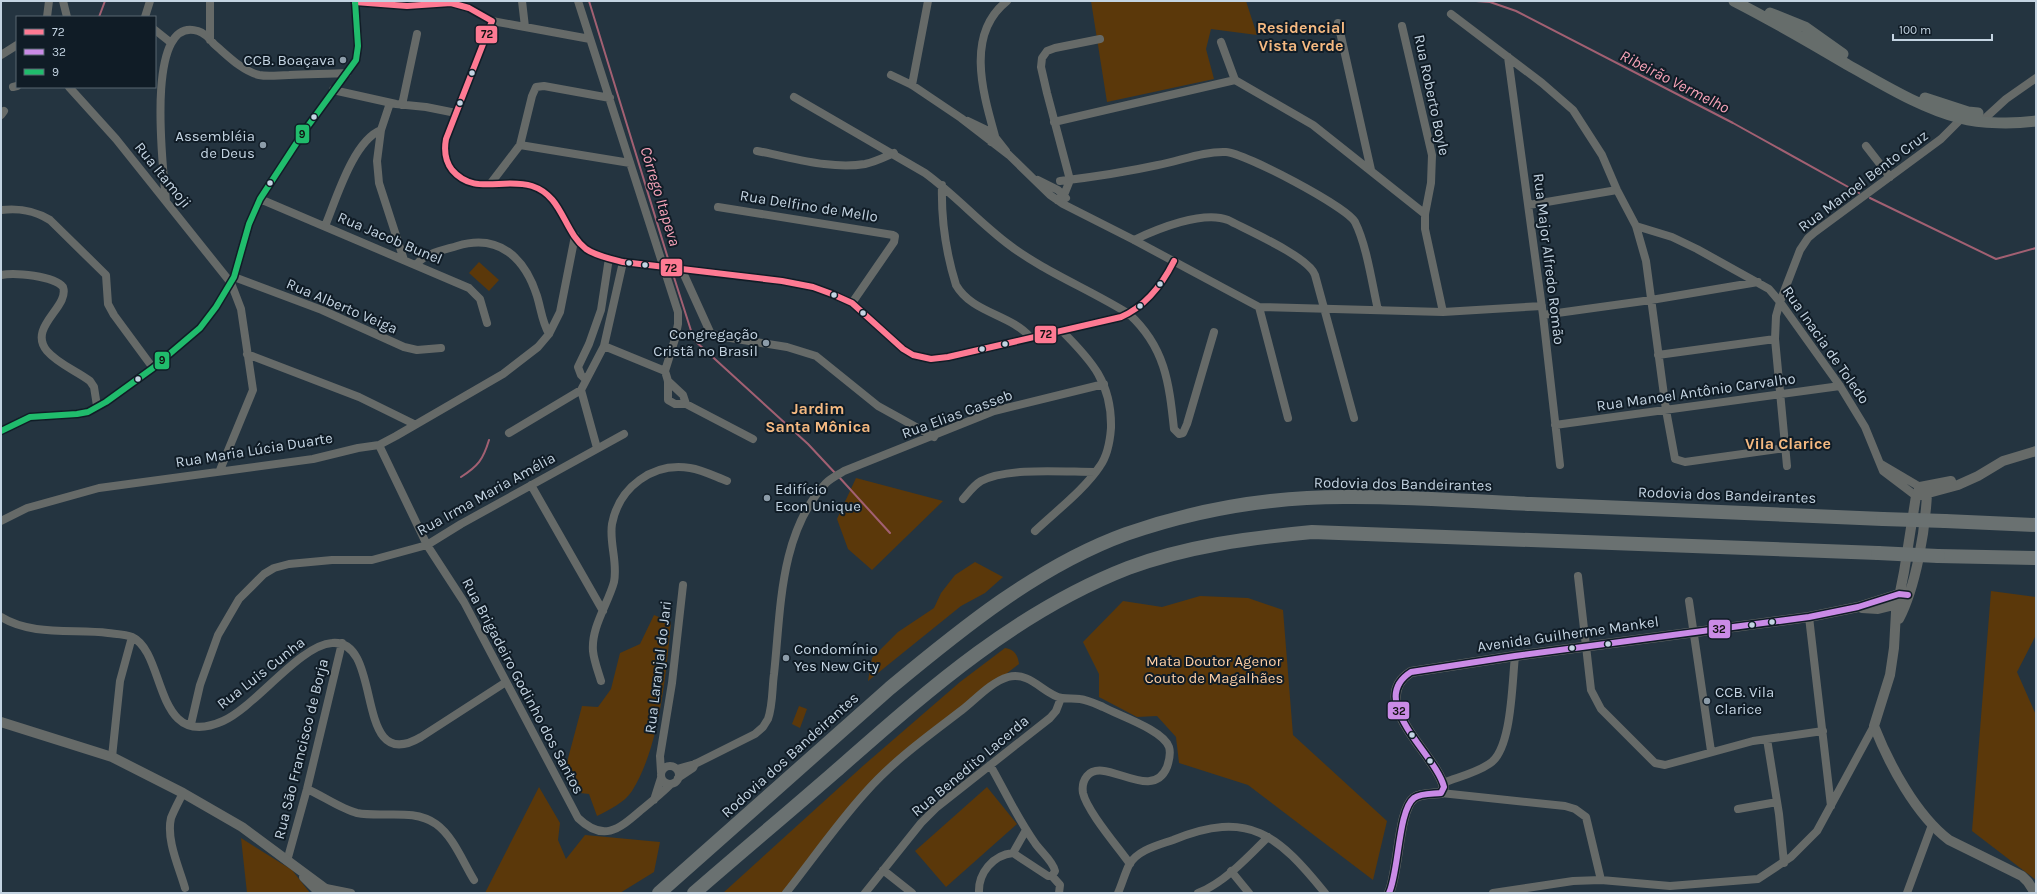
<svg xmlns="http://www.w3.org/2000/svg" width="2037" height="894" font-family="Karla,sans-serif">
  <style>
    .green { fill: #5b380a }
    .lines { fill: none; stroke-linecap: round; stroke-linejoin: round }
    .stream { stroke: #a26072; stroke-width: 2 }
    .minor { stroke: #666a68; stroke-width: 8 }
    .tertiary { stroke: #666a68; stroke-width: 10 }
    .secondary { stroke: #666d6b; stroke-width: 11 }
    .motorway { stroke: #6a7171; stroke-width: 14 }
    .motorway-bridge { stroke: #6a7171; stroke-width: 14 }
    .bus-1-casing { stroke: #101c26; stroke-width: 9 }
    .bus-2-casing { stroke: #101c26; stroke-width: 9 }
    .bus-3-casing { stroke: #101c26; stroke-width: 9 }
    .bus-1 { stroke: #fe7a93; stroke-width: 6 }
    .bus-2 { stroke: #ca8be6; stroke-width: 6 }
    .bus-3 { stroke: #20bc6c; stroke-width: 6 }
    .poi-dot { fill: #8c9ca9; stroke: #101c26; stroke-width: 1.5 }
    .bus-dot { fill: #c4d4e2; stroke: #101c26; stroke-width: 1.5 }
    .labels { text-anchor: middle; stroke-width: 4; stroke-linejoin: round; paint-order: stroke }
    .poi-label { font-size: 15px; fill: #c4d4e2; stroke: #101c26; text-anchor: end }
    .street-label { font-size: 15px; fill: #c4d4e2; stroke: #101c26 }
    .park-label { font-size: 15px; fill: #fecfa5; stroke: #101c26 }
    .neighbourhood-label { font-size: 16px; font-weight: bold; fill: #f5b981; stroke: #101c26 }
    .water-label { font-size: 16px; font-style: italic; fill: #f8a4b9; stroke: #101c26 }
    .line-badge { stroke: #101c26; stroke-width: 1.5 }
    .pale-badge-label { font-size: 11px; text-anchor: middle; font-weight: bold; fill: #111 }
  </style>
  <rect width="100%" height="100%" fill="#243440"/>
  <path class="green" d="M1091,1H1246L1257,35L1211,29L1206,49L1214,79L1107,102Z
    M479,262L499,280L489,291L469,273Z
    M856,478L943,501L872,570L848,549L837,519Z
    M975,562L1003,577L985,593L961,606L868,681L872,658L898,632L934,608L941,593L955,575Z
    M1991,591L2036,597V635L2017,672L2036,715V880L1972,831Z
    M1200,596L1248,598L1283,610L1293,735L1387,821L1373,880L1248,785L1179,763L1176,737L1157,716L1137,717L1099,697V674L1083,642L1123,601L1162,607Z
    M654,615L671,622C666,674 660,746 632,791C624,803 609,810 597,816L589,794L571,792L570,774L566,766L582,706L598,707L611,689L620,653L640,644Z
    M1005,648C1014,649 1018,655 1019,664L900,755L783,893H723L864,765L960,682Z
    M799,706L807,709L800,728L792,724Z
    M539,787L560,823L558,840L566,859L585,835L660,842L654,872L620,893H485Z
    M987,787L1017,824L946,887L915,851Z
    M241,838L292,870L310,893H247Z"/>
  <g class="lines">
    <path class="stream" d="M589,1L670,265
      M1476,1L1490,2L1516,11L1733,123L1859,193
      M99,17L105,1
      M1870,198L1996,259L2036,248
      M672,271L694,340L808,444L836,474
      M461,477C478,466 483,460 489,440
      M839,477L890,533"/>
    <path class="minor" d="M63,1L67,17
      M210,1V40
      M522,1L525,27
      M578,1L678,312V324L675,339L665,371L668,381V400L675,404H686L753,439
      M355,2L407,6L451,3L469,8L492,21L446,139C444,150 445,161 452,170C474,196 503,177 532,186C563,196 563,231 586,249C596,256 611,259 623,262L782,281L813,287L832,294L852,303L903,349L913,355L931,359L948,357L1121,317C1146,306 1162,285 1174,261
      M1451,14L1542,83L1573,110L1602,155L1617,190L1636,226L1646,261L1666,410L1675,459L1685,462L1785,448
      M47,17L49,1
      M145,17L150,1
      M492,21L590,39
      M1338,23L1371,170
      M1402,26L1432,155L1431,183L1425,214V229L1443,312
      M155,30L170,42
      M1221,42L1235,80L1313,125L1425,214
      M1,55L17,45
      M1508,57L1543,315L1560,465
      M891,75L912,85L961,118L1009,155L1050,195L1063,204L1134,240L1259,307L1443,312L1542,306
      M912,85L928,1
      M13,87L17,86
      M69,87L116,139L231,283L241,309L253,390L220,470
      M333,90L396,104L426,107L456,113
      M794,97L925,173C954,194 979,222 1008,244C1043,271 1091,290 1129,314C1165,347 1169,382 1174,429L1179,434L1183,433L1187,424L1214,332
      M402,105L417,34
      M1,115L4,111
      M968,121L991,132L1006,151
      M1982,121L2006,99L2036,78
      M1054,122L1235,80
      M381,130L377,161L379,183L404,260
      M991,142L995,136C983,93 965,34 1007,1
      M520,145L630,163
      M1866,146L1890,177
      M757,151C791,157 830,170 865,164C875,162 885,157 894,153
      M1038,180L1058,190L1066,198
      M1060,181C1093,177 1126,172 1158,165C1180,161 1204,151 1226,152C1245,153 1347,207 1355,222C1367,246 1372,284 1378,310
      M491,183L520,145L532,96L536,87L544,86L610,98
      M942,185C941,219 946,253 956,285C972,313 1010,314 1030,337
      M260,199L469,288L480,299L487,323
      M1057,200L1064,195L1070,180L1047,93L1041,67L1042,58L1047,51L1055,48L1100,39
      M166,201C164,175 143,14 198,31C205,33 210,39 214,44C227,55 242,71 259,75C269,77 279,75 289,75C309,74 328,74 347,73
      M1529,205L1617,190
      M718,207L893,235L895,236L894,242L852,303
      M1,210C19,208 34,210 50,220L106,275L108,304L114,315L153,368
      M325,226C336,200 353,141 381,130L390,103
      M1636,226L1672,237L1697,249L1769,289L1780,302L1840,386L1865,427L1883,471L1916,496
      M1134,240C1157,229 1203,210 1228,220C1247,230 1309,257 1315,275L1354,418
      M416,265C425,253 444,250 457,246C499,233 525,258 537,296C541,309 542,322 549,334
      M681,268L710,332L718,336L787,347L816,356L878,406L934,437
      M1,275C15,272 54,276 63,287C70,307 27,327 47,351C58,364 77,371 90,381L94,387L97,406
      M234,277L322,310L404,347L417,350L441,348
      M1259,307L1288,418
      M1543,315L1651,300L1758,282
      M604,346L665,371
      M247,354L359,397L414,424
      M1658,355L1775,339
      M585,379L581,375L578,367L589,344L601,310L609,258
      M668,381L683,395L686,404
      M1555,425L1840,386
      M1,431L30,417L77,414L88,412L106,402L153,368L200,328L216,307L234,277L249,224L260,199L305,130L356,60L358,46L355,1
      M509,433L581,390
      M379,445L427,545L464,602L578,818C603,842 618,830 640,811C651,802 661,794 671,784
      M597,448L581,390L604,346L623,262
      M1881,464L1920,487
      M1787,466L1775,339L1776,316L1780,302L1800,250L1808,238L1815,232L1941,139L1965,115
      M531,485L603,611
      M963,499C969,492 974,485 981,481C1008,467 1064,472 1095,472
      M1,521L27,508L99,488L313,459L358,448L379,445L396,436L503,374L538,347L549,334L560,312L575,236
      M1035,531C1055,512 1085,489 1100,466C1108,455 1110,441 1111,428C1112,383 1092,361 1062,331
      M1578,576L1591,690L1601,709L1655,763L1665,765L1753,741L1823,731
      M1689,601L1711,751
      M1,617C31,636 74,629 108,633C115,634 125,634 132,637C167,653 153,752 223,721C256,706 300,645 332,643C385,638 352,778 421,737L506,682
      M1809,617L1831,806
      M601,681C598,671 594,661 593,651C591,627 608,604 614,582C618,562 609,543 612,524C619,487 653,462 690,468C703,470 716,477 727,481
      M191,724L200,685L218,635L239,599L264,574L274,568L289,564L332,560H372L427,545L461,524L624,434
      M1767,739L1779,814L1784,863
      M112,757L120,681L132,637
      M661 775a9 9 0 1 1 18 0a9 9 0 1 1-18 0Z
      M677,769L695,764L755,734L763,727L768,719C773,705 772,688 774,674C781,610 779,533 826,483C831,478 838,475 844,471L994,411L1104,384
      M661,772L660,756L672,683L683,585
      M678,778L693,768L695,764
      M1443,783C1458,777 1476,773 1489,764C1512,751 1512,682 1515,656
      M307,789C323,796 341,809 357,813C383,818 413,808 436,824C453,836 463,862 474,880
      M183,793C179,801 174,810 171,818C166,840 179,867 185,888
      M1441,793L1565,806L1575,809L1586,817L1601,880
      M654,800L661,778
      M1738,809L1777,802
      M1013,853L1026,830
      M287,861L307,789L342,643
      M883,870L912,893
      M1231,871L1249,893
      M1052,876L1060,885L1059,893
      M326,888L351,893
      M786,893C812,860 837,824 865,793C893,761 928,736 962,710C975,700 991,682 1008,677C1031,671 1044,695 1062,698C1068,699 1074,698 1080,699C1088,700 1096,704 1103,707C1120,716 1163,730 1169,747C1171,753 1169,761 1167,767C1152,804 1104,755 1087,776C1083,781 1082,787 1083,793C1087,811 1118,847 1130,864
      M865,893L921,823L937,807L1050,718L1056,711L1061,698
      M979,893C978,873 993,855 1013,853L1048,876H1052L1055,871C1053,861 1041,852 1035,843C1017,818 1005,791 990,765
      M1118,893C1122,884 1125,873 1129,865C1137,850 1159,845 1173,840C1249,809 1278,835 1325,893
      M1198,893C1224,883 1248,857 1268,837
      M1493,893L1573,881L1601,880L1670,886L1758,879L1791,857L1817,831L1874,726
      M1907,893L1932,825"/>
    <path class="tertiary" d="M1920,487L1916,496L1904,572L1896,612L1894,648L1890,675L1874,726C1889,764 1916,815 1949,840L2022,876L2028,882L2035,893
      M1920,487L1951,481
      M1921,495L1958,485L1978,476L2003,461L2036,451
      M1862,608L1878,609L1902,603
      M1899,619C1916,586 1925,532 1927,494L1920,487
      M1,722L112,757L183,793L242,827L331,893
      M304,877L320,893
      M1389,893C1399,872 1398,810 1414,798C1421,793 1433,794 1441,793L1444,787C1436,754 1365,701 1411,672L1515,656L1809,617L1858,607L1899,594L1908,595"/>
    <path class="secondary" d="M1734,1C1773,21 1811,43 1848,65C1884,85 1921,108 1960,118C1981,124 2015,124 2036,121
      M1770,13L1805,27L1843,54
      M1925,98L1968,112L1978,113"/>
    <path class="motorway" d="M1945,521L2036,525
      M1938,556L2036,558
      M659,893L890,688C961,629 1038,566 1126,534C1198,509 1276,496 1353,497C1412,497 1472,501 1531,504C1648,509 1765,514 1883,519
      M694,893C741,852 789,812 836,771C926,692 1015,612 1128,568C1187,546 1249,538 1312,532L1878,553"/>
    <path class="motorway-bridge" d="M1883,519L1945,521
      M1878,553L1938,556"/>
    <g class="bus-1-casing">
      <path id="bus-1" d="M355,2L407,6L451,3L469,8L492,21L446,139C444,150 445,161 452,170C474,196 503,177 532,186C563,196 563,231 586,249C596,256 611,259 623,262L782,281L813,287L832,294L852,303L903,349L913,355L931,359L948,357L1121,317C1146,306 1162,285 1174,261"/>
    </g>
    <g class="bus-2-casing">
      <path id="bus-2" d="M1389,893C1399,872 1398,810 1414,798C1421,793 1433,794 1441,793L1444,787C1436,754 1365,701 1411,672L1515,656L1809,617L1858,607L1899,594L1908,595"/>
    </g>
    <g class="bus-3-casing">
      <path id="bus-3" d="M1,431L30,417L77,414L88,412L106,402L153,368L200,328L216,307L234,277L249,224L260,199L305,130L356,60L358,46L355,1"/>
    </g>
    <use href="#bus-1" class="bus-1"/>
    <use href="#bus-2" class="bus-2"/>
    <use href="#bus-3" class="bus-3"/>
  </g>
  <g class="poi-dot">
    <circle cx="343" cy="60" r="4"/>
    <circle cx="263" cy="145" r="4"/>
    <circle cx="766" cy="343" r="4"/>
    <circle cx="767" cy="498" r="4"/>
    <circle cx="786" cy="658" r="4"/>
    <circle cx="1707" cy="701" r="4"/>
  </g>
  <g class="bus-dot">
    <circle cx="472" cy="73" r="3.5"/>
    <circle cx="460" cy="103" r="3.5"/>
    <circle cx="314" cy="117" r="3.5"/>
    <circle cx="270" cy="183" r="3.5"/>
    <circle cx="629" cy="263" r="3.5"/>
    <circle cx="645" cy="265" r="3.5"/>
    <circle cx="1160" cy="284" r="3.5"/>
    <circle cx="834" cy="295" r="3.5"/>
    <circle cx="1140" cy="306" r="3.5"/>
    <circle cx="863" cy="313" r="3.5"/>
    <circle cx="1005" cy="344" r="3.5"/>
    <circle cx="982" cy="349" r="3.5"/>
    <circle cx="138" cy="379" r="3.5"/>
    <circle cx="1772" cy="622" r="3.5"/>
    <circle cx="1752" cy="625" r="3.5"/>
    <circle cx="1608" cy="644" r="3.5"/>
    <circle cx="1572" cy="648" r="3.5"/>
    <circle cx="1412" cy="735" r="3.5"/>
    <circle cx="1430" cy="761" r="3.5"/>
  </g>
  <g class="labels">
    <g class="poi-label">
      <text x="335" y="65">CCB. Boaçava</text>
      <text x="255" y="141">Assembléia<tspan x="255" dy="17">de Deus</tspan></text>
      <text x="758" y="339">Congregação<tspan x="758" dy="17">Cristã no Brasil</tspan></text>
      <text x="775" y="494" text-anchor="start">Edifício<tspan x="775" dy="17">Econ Unique</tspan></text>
      <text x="794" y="654" text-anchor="start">Condomínio<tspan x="794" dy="17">Yes New City</tspan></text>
      <text x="1715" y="697" text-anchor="start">CCB. Vila<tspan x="1715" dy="17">Clarice</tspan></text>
    </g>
    <g class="street-label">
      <text transform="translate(1432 95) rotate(78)" y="5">Rua Roberto Boyle</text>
      <text transform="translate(163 175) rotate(51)" y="5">Rua Itamoji</text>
      <text transform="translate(1863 181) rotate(-37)" y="5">Rua Manoel Bento Cruz</text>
      <text transform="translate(809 206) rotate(9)" y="5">Rua Delfino de Mello</text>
      <text transform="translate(390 238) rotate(23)" y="5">Rua Jacob Bunel</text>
      <text transform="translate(1549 259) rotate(83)" y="5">Rua Major Alfredo Romão</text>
      <text transform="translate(342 306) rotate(23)" y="5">Rua Alberto Veiga</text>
      <text transform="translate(1826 345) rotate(55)" y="5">Rua Inacia de Toledo</text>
      <text transform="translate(1696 392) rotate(-8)" y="5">Rua Manoel Antônio Carvalho</text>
      <text transform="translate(957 414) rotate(-20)" y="5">Rua Elias Casseb</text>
      <text transform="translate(254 450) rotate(-9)" y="5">Rua Maria Lúcia Duarte</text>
      <text transform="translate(1403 484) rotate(1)" y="5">Rodovia dos Bandeirantes</text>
      <text transform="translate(486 494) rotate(-29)" y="5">Rua Irma Maria Amélia</text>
      <text transform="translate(1727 495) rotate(2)" y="5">Rodovia dos Bandeirantes</text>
      <text transform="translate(1568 634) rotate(-8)" y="5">Avenida Guilherme Mankel</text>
      <text transform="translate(658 667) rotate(-83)" y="5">Rua Laranjal do Jari</text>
      <text transform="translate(261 673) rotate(-38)" y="5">Rua Luis Cunha</text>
      <text transform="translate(523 686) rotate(62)" y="5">Rua Brigadeiro Godinho dos Santos</text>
      <text transform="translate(301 749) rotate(-76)" y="5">Rua São Francisco de Borja</text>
      <text transform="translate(790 755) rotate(-42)" y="5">Rodovia dos Bandeirantes</text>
      <text transform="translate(970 766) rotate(-40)" y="5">Rua Benedito Lacerda</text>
    </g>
    <g class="park-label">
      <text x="1214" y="666">Mata Doutor Agenor<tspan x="1214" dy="17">Couto de Magalhães</tspan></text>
    </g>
    <g class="neighbourhood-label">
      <text x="1301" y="33">Residencial<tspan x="1301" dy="18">Vista Verde</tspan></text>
      <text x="818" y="414">Jardim<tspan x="818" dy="18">Santa Mônica</tspan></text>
      <text x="1788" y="449">Vila Clarice</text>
    </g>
    <g class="water-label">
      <text transform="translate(1675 81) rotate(27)" y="6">Ribeirão Vermelho</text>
      <text transform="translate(661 196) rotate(73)" y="6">Córrego Itapeva</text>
    </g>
  </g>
  <g class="line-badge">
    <rect x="475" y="25" width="23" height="19" rx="4" fill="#fe7a93"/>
    <rect x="295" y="124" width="15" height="20" rx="4" fill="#20bc6c"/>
    <rect x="660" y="258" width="23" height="19" rx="4" fill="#fe7a93"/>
    <rect x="1034" y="325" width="23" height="19" rx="4" fill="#fe7a93"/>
    <rect x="154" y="351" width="16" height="19" rx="4" fill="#20bc6c"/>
    <rect x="1708" y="619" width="23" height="20" rx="4" fill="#ca8be6"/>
    <rect x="1387" y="701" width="23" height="19" rx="4" fill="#ca8be6"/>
  </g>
  <g class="pale-badge-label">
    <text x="487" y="38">72</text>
    <text x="302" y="138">9</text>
    <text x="671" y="272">72</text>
    <text x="1046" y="338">72</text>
    <text x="162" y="364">9</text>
    <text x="1719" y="633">32</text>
    <text x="1399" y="715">32</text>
  </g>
  <rect width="2037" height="894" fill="none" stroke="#c4d4e2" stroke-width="4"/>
  <rect x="16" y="16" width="140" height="72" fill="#101c26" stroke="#586671"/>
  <rect x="24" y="29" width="20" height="6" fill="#fe7a93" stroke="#586671"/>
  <text x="52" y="36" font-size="12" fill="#c4d4e2">72</text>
  <rect x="24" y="49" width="20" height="6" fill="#ca8be6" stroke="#586671"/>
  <text x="52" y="56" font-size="12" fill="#c4d4e2">32</text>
  <rect x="24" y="69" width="20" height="6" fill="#20bc6c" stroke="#586671"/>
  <text x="52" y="76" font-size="12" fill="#c4d4e2">9</text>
  <path d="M1893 34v6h99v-6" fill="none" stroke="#c4d4e2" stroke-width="2"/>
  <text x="1899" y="34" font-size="12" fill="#c4d4e2" stroke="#101c26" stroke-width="3" paint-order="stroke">100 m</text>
</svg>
